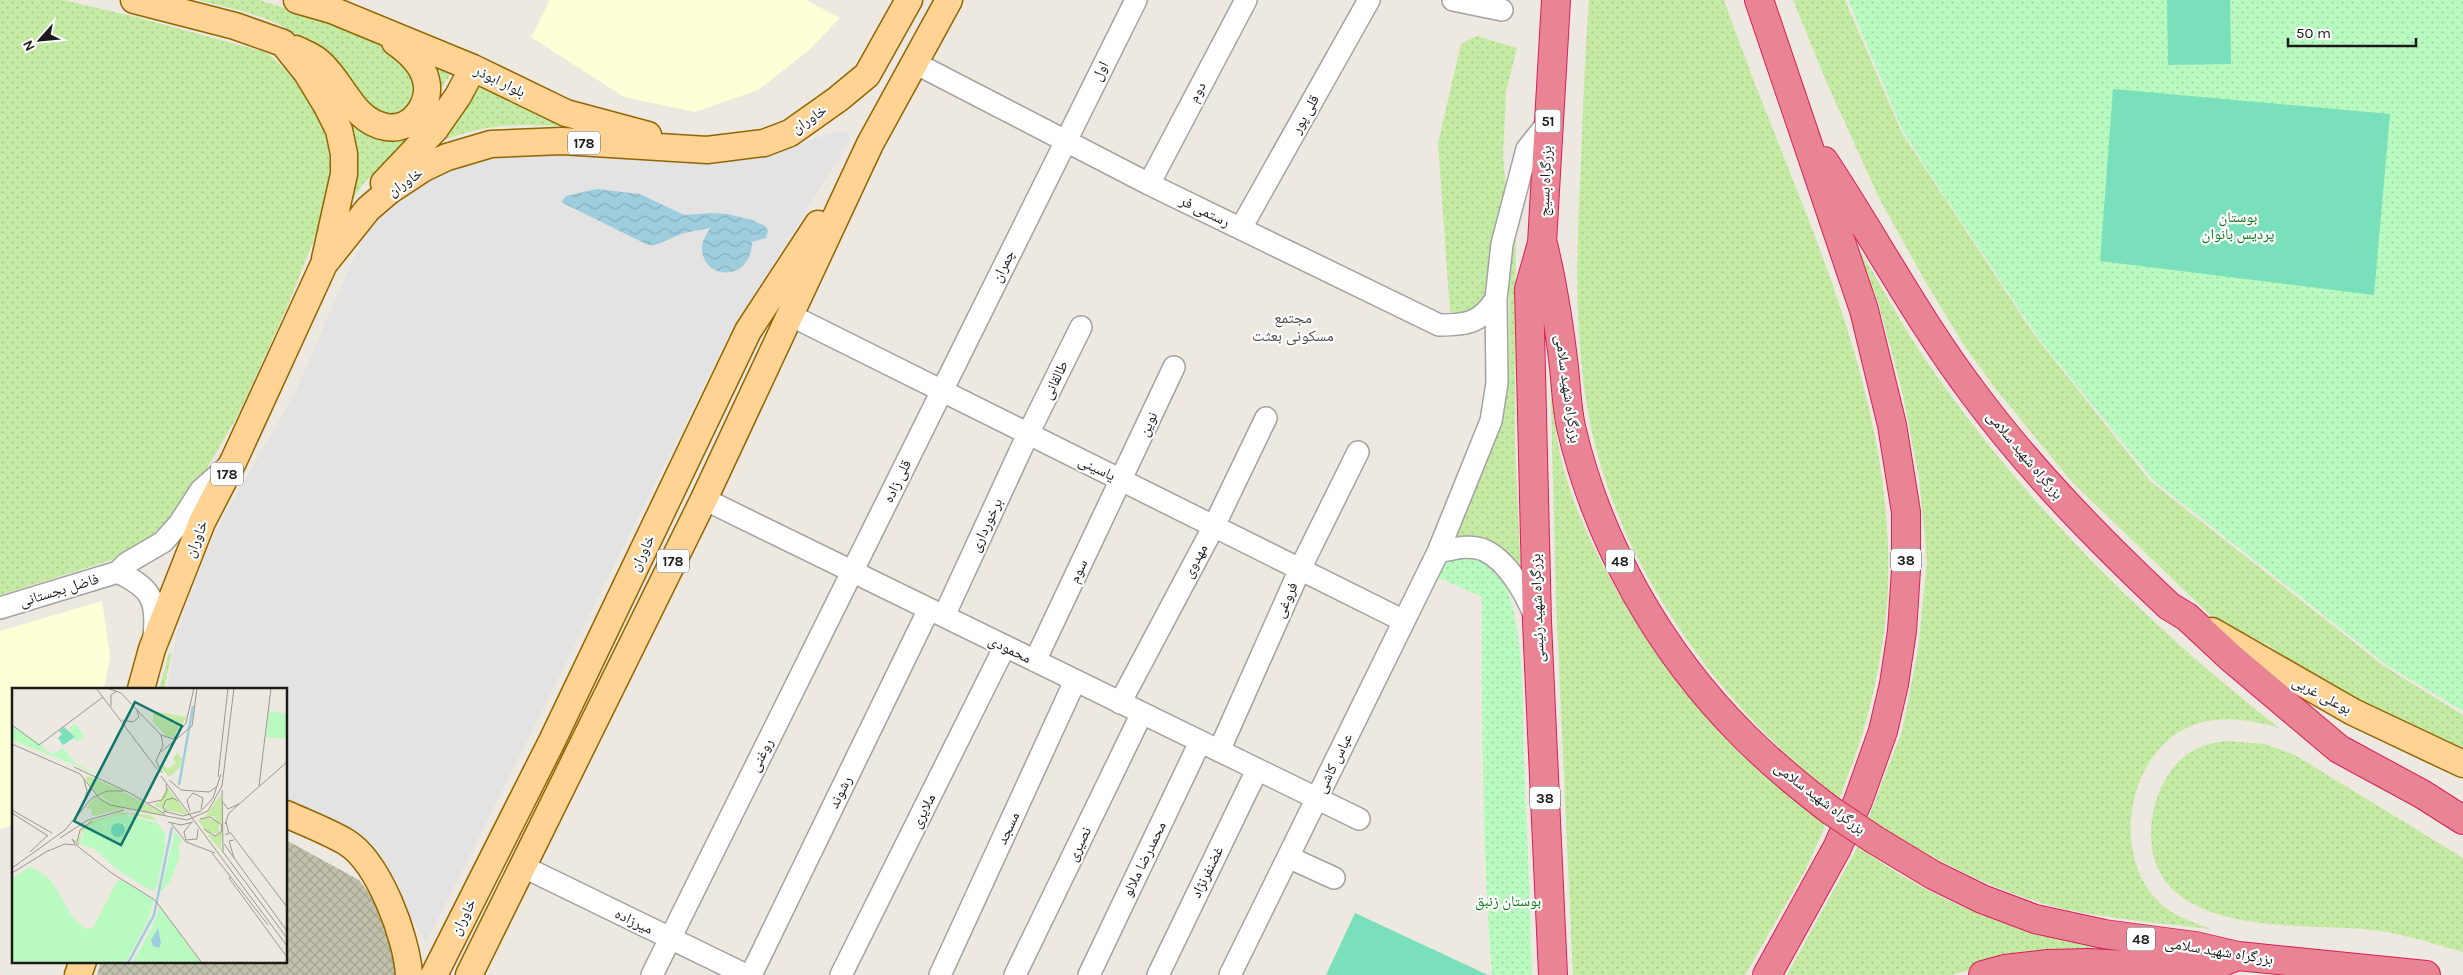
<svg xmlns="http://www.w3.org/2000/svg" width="2463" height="975" font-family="Karla,'Noto Naskh Arabic',sans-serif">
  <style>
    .education { fill: #feffd7 }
    .construction { fill: url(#construction-cross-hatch) }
    .grass { fill: url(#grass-dots) }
    .park { fill: url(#park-dots) }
    .pitch { fill: #7ae0bb }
    .parking { fill: #e3e3e3 }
    .water { fill: url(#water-waves) }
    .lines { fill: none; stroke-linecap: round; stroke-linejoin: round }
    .minor-casing { stroke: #a2a2a2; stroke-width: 24 }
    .major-casing { stroke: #926500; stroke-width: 29 }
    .highway-casing { stroke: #d91e59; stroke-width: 30 }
    .minor { stroke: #fff; stroke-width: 21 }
    .major { stroke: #fed393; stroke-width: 26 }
    .highway { stroke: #e88494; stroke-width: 28 }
    .highway-bridge-casing { stroke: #d91e59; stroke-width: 30; stroke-linecap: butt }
    .highway-bridge { stroke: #e88494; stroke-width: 28 }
    .labels { text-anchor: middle; stroke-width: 4.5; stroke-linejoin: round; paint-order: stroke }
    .shield { fill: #fff; stroke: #5f5f5f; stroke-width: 1 }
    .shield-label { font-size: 14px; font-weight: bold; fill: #1b1b1b }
    .street-label { font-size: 15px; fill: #1b1b1b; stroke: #fff }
    .park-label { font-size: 15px; fill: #087a14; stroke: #fff }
    .neighbourhood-label { font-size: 16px; fill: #4e4e4e; stroke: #fff }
    .inset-river { fill: none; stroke: #9ecddd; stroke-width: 2.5 }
    .inset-road { fill: none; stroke: #999791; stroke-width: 1 }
    .view { fill: #0f766e; fill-opacity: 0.15; stroke: #0f766e; stroke-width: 2.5 }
    .inset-edge { fill: none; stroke: #1b1b1b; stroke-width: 2.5 }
  </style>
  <defs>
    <pattern id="construction-cross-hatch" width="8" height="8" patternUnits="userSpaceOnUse" patternTransform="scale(1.25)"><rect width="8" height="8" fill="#c1c1ab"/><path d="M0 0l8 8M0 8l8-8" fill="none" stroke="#a5a593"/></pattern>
    <pattern id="grass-dots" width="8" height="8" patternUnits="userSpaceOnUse" patternTransform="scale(1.25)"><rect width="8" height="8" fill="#c4eaa3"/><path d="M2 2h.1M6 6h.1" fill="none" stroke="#a8c88c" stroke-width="1.8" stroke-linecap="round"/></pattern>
    <pattern id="park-dots" width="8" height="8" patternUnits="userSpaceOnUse" patternTransform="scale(1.25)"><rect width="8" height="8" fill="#b9fac0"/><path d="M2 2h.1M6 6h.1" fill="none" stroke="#9ed6a4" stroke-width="1.8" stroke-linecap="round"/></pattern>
    <pattern id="water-waves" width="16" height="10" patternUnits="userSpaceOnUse" patternTransform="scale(1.25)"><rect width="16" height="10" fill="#9ecddd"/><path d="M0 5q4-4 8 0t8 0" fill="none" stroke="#88afbd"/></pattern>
  </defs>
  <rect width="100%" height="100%" fill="#ede9e0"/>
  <path class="education" d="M550,0H806L840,18L808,51L758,90L695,112L624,97L531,37Z
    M102,601L110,656L104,689H14V825L0,829V631Z"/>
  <path class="construction" d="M286,840L359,880L378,905L391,930L398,975H97L101,961H286Z"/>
  <path class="grass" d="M0,0H63L136,17L265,52C300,77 334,130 332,174C332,183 330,192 329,201L288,305L239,413L183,510L163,534L118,558L0,595Z
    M198,0H259L294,11L385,43L418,75L413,109L380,118C349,85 318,42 276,23C252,12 224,7 198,0Z
    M1589,0H1724C1790,191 1894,377 1888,584C1887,627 1877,684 1865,725C1858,750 1848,775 1839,800C1721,707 1617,567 1589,417C1573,332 1577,245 1581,160C1583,107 1585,53 1589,0Z
    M1793,0H1845L1902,133L2033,333L2150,481L2384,666L2463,715V756L2326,691L2268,645L2214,619L2071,481L1995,388L1964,345L1925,281L1880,200L1826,81Z
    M1477,36L1517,48L1506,92L1503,157L1506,186L1491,292L1480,308L1468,312H1450L1438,143L1461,44Z
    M424,59L452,72L433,102Z
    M473,83L535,113L607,132C544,124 497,118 437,143Z
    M344,104L417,127L397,155L371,176L361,187L343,216C361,167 362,154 344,104Z
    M1516,221L1515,442L1521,578L1450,539L1495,430L1509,357V274Z
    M1857,246C1883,288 1905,332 1934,372C2029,508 2149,626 2279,728C2252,720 2223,715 2196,724C2130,746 2110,848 2155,898C2170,915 2190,921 2211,929C2167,924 2122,920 2079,912C2002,898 1934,859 1868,819L1902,731L1918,650L1927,561L1919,478L1903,395L1879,305Z
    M1550,364C1552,391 1553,418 1558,444C1577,548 1663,674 1736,749C1763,777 1796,800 1826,824L1805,871L1745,975H1573L1556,599Z
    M169,653H172L164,689H159Z
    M2227,741L2265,744L2295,755L2463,858V952C2431,943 2397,932 2364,929C2299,924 2165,935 2152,848C2149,825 2153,802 2164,782C2179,755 2197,744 2227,741Z
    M1858,846C1935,904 2028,938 2123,952L1976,968L1951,975H1787Z"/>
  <path class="park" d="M1848,0H2463V711L2388,666L2153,480L2037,336L1932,177L1903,131Z
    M1472,556L1499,569C1526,627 1522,697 1524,759C1527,831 1530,903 1532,975H1492C1482,849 1482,723 1482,597L1435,576C1443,559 1455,558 1472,556Z"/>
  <path class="pitch" d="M2167,0H2230L2231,64L2168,65Z
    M2113,89L2390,114L2374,295L2100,261Z
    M1355,913L1488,975H1326Z"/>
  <path class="parking" d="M845,130L851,138L727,339L426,943L364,838L286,800V689H167L177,632L205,555L224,516L296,391L350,266L363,240L383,214L402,197L428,181L458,168L493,157L557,154L717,165Z"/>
  <path class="water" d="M597,189L640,194L684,215L713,213L727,214L752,220L765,226L768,231L766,238L752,242C751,284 700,280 702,246C703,239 707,234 710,228L684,233L655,245H648L561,202L566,196Z"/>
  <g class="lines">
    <g class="minor-casing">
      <path id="minor" d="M1453,0L1502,10
        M913,62L1149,184L1439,325C1468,325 1480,323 1496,299
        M1149,184L1246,0
        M1241,228L1369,0
        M790,315L1404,621
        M704,499L1359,819
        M1438,552C1453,549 1470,544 1484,550C1508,561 1526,594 1535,617
        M118,572C150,588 158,598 154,636
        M0,608L118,572L127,563L163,542L179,524L201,490L227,467
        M944,616L1028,434L1081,327
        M1035,661L1174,367
        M1120,703L1214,526L1266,418
        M1219,751L1300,569L1358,452
        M1288,857L1334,878
        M522,866L746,975
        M652,975L1136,0
        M751,975L929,609
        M841,975L1005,646
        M940,975L1075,681
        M1015,975L1142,713
        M1089,975L1200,742
        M1158,975L1257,770
        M1230,975L1438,552L1491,421L1497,383L1496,299L1502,244L1527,149L1547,124"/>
    </g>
    <g class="major-casing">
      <path id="major" d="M134,0L235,26L283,43L307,73L327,106L339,130L344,154V174L325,259
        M297,0L332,10L473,68L566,113L648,135
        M296,49C303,53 313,56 319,62C343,82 352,121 386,127C412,132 432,103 426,80C422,63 408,51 395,42
        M384,183L435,129L458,96L473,68
        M2212,631L2353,712L2463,764
        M141,689L152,649L202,522L234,460L324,264L368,209L389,191L424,168L447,157L491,144L562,141L707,150L764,143L790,133L838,99L867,75L909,0
        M286,814C306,823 327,831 346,842C379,862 407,938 409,975
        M78,975L83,961
        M434,975L552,741L748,331L818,224
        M469,975L704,499L870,144L949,0"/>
    </g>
    <g class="highway-casing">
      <path id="highway" d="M1759,0L1864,310L1892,425L1906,512V570L1902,631L1894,684L1883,731L1858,801L1837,848L1767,975
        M1824,161C1875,238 1918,320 1974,394C2031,471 2099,540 2169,606L2187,617L2231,658L2339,749L2422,794L2463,820
        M1543,244C1553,285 1559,325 1564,367C1566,387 1567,408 1571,427C1598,543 1660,652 1744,736C1771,763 1800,787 1830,810
        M1875,840L1933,875L1982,899L2035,919L2104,934L2195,946L2238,956L2426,975
        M1553,975L1537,622L1529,289L1542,243L1556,0
        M1983,975L2005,969L2048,964L2089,963L2204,969L2238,956"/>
    </g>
    <use href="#minor" class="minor"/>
    <use href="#major" class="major"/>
    <use href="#highway" class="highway"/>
    <g class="highway-bridge-casing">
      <path id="highway-bridge" d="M1830,810L1875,840"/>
    </g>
    <use href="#highway-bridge" class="highway-bridge"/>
  </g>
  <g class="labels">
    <g class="shield">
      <rect x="1535.5" y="109.5" width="25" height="23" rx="4"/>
      <rect x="568" y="131.5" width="32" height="23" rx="4"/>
      <rect x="211" y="462.5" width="32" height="23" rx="4"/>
      <rect x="1891" y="548.5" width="30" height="23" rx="4"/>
      <rect x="657" y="549.5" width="32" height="23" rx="4"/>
      <rect x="1606" y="549.5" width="28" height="23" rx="4"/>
      <rect x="1530" y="786.5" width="30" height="23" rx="4"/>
      <rect x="2127" y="927.5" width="28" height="23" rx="4"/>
    </g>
    <g class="shield-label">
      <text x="1548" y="126">51</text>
      <text x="584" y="148">178</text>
      <text x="227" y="479">178</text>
      <text x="1906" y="565">38</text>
      <text x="673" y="566">178</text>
      <text x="1620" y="566">48</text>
      <text x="1545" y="803">38</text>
      <text x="2141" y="944">48</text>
    </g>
    <g class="street-label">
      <text transform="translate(1100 71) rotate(-63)" y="5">اول</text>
      <text transform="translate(500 81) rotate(26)" y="5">بلوار ابوذر</text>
      <text transform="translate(1197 92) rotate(-62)" y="5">دوم</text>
      <text transform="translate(1305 114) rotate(-61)" y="5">قلی پور</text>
      <text transform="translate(809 119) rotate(-34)" y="5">خاوران</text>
      <text transform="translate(1545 181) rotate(-88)" y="5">بزرگراه بسیج</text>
      <text transform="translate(405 182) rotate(-34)" y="5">خاوران</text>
      <text transform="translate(1205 211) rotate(26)" y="5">رستمی فر</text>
      <text transform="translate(1003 266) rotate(-64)" y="5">چمران</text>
      <text transform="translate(1055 380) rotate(-64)" y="5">طالقانی</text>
      <text transform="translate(1568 389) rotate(82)" y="5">بزرگراه شهید سلامی</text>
      <text transform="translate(1148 424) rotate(-65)" y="5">نوین</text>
      <text transform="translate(2025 455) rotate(50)" y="5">بزرگراه شهید سلامی</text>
      <text transform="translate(1097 468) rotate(26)" y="5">یاسینی</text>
      <text transform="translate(897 481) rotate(-64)" y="5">قلی زاده</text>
      <text transform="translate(986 525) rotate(-65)" y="5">برخورداری</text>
      <text transform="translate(196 539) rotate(-68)" y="5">خاوران</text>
      <text transform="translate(642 553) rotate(-64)" y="5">خاوران</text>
      <text transform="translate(1195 561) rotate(-62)" y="5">مهدوی</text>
      <text transform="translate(1078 571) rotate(-65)" y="5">سوم</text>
      <text transform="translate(59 590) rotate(-17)" y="5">فاضل بجستانی</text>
      <text transform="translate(1286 600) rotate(-66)" y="5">فروغی</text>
      <text transform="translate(1537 608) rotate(-92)" y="5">بزرگراه شهید رئیسی</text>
      <text transform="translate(1010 649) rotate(26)" y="5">محمودی</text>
      <text transform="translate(2322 695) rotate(28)" y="5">بوعلی غربی</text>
      <text transform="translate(761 755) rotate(-64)" y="5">روغنی</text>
      <text transform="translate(1334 763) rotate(-64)" y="5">عباس کاشی</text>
      <text transform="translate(840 792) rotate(-64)" y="5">رشوند</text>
      <text transform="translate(1820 798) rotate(37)" y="5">بزرگراه شهید سلامی</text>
      <text transform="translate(923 811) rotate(-63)" y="5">ملایری</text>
      <text transform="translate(1008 828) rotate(-65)" y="5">مسجد</text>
      <text transform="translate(1079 844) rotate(-64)" y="5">نصیری</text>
      <text transform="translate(1144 859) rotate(-64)" y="5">محمدرضا ملالو</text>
      <text transform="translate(1207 872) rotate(-64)" y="5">غضنفرنژاد</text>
      <text transform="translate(463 917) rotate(-63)" y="5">خاوران</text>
      <text transform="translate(634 921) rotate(26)" y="5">میرزاده</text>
      <text transform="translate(2219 951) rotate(9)" y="5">بزرگراه شهید سلامی</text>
    </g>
    <g class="park-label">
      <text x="2238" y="222">بوستان<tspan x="2238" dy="17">پردیس بانوان</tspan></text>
      <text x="1508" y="906">بوستان زنبق</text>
    </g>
    <g class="neighbourhood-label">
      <text x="1293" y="323">مجتمع<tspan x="1293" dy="18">مسکونی بعثت</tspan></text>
    </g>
  </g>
  <g transform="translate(12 688)">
    <rect width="275" height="275" fill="#ede9e0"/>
    <path d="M141,23H142L175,29L161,49L156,50L141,34ZM165,65L170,71L169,78L157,89L149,80L152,77L156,81L164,75L161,71ZM76,88L114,104L85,106L73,90ZM155,99L176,127L153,122L156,110L152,122L141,116L147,115ZM104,103L116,106L155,128L105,118L86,107ZM209,106L211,140L209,158L211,165L195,146L203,148L209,144V135L201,129L207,128L193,129ZM84,108L112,121L80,128L79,121L74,120ZM109,124L138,127L146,133L117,126L94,130L69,144L68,155L74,159L66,155L69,142L79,133ZM192,130L207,133V145H195L186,132Z" fill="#c4eaa3"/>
    <path d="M257,23L275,26V51L254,49ZM63,35L73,49L65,54L57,40ZM0,38L29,56L34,63L42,66L51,60L64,76L107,95L0,52ZM114,127L145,135L153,145V161L144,200L139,203L103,180L83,161L68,156L73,140L94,130ZM163,144L171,153L167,155V170L159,192L148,205ZM18,179L29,184L40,194L61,230L73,241L81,240L105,193L110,192L142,212L135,235L113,275H0V190ZM148,219L189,275H120L140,240Z" fill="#b9fac0"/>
    <path d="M52,39L63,49L51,57L46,50L50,46L47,43ZM99 142a7 7 0 1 1 14 0a7 7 0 1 1-14 0Z" fill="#7ae0bb"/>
    <path d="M146,240L149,255L147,260L141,258L139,252Z" fill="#9ecddd"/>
    <path class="inset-river" d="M167,97L181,18M116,275L142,227L160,139"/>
    <path class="inset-road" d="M84,0L145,81M95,0L109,5L149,47L151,57L144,73L150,85M99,18V7L105,3M110,32L121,34L127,29L125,22M0,37L27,57L91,9M149,47L161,51L174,35L182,0M0,56L68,86L88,111L98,117L175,132L196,123L210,98L222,0M149,64L180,38L185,0M62,79L118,105L153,126M149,88L275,258M206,89L216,0M72,92L75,103L72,115M157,92L169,102L197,104L204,99M247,98L259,0M210,102L211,164L275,250M210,113L216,121L227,116M136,115L150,112L155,103L154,96M0,122L40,145M151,123L171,128L189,123L201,110L209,86M178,123L175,112L181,105L191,110L189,121M155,124L151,119L154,112L161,110L166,113M0,125L36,148M188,131L198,129L210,137L209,144L203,148L192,141M156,134L169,137L181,134M159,135L174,154L203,165M179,135L172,144L174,152L185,151L186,141M213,136L217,125L275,74M218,144L275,219M213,146H217L214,134M48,150L76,132L112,122M222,152L217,153L222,170M65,154L68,142L80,133M63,156L60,151L67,157M212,156L275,243M36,163L53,156L64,157L101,186L143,212L190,275M18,164L36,147M200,165L256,237M0,180L53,142L80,110L95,103H111M0,185L37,162M219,188L217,190L275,269"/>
    <path class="view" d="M123,14L170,38L109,157L62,133Z"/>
    <rect width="275" height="275" class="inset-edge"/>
  </g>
  <g transform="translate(40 40) rotate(243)" stroke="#ffffff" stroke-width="4" paint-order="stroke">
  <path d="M0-4L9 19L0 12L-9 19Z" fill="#1b1b1b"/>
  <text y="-8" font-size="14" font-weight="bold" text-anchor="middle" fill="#1b1b1b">N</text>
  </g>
  <path d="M2288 38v8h128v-8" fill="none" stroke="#1b1b1b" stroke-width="2.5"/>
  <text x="2296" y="38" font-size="15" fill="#1b1b1b" stroke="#ffffff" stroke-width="4" paint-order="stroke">50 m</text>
</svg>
